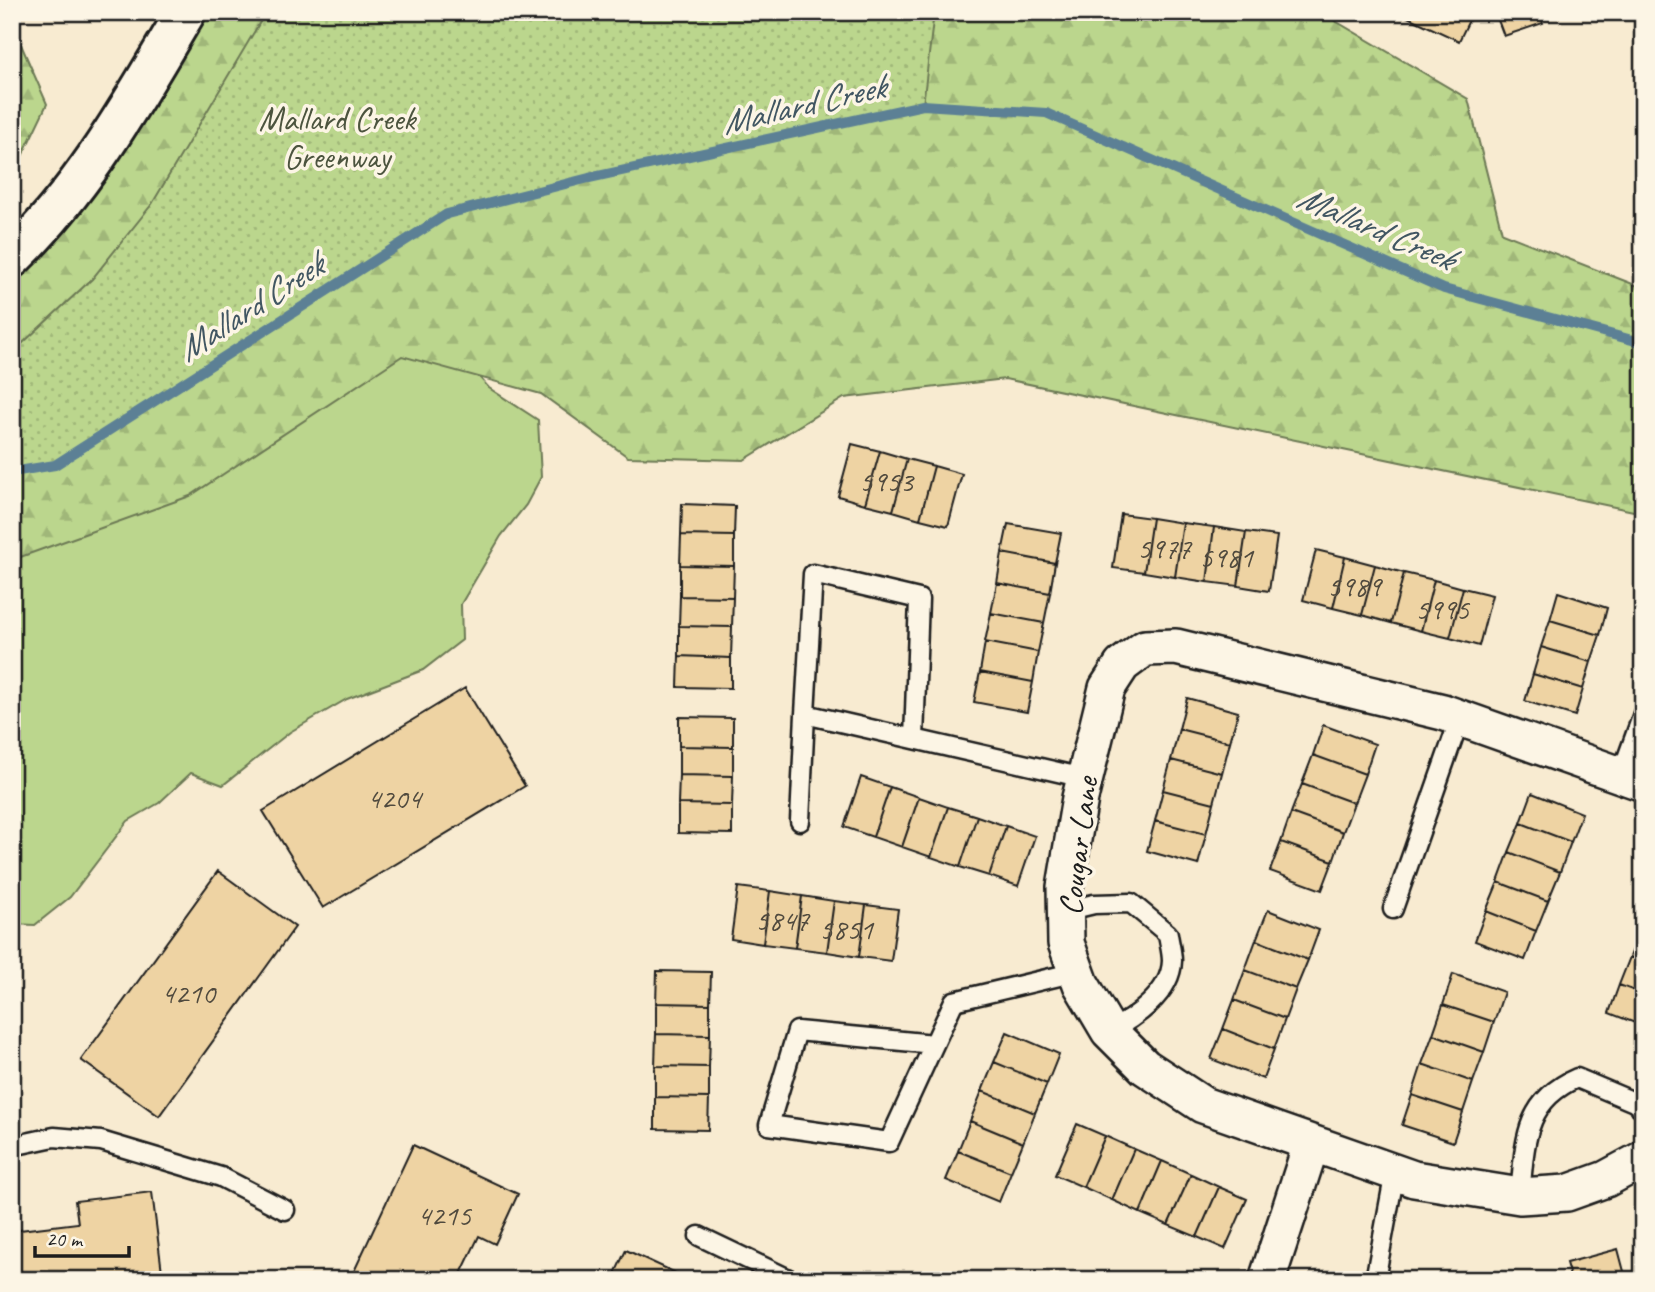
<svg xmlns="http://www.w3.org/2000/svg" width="1655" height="1292" font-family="Caveat,sans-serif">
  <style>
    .grass { fill: #bbd68d; stroke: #6c7954; stroke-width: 2 }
    .forest { fill: url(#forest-firs); stroke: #6c7954; stroke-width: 2 }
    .park { fill: url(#park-dots); stroke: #6c7954; stroke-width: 2 }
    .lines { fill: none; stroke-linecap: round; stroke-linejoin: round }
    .stream { stroke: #5b8095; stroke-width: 10 }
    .building { fill: #eed3a3; stroke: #1c1c1c; stroke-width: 2 }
    .service-casing { stroke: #1c1c1c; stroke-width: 23 }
    .minor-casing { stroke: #1c1c1c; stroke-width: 40 }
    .secondary-casing { stroke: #1c1c1c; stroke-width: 44 }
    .service { stroke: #fcf5e5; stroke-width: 18 }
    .minor { stroke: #fcf5e5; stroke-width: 35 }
    .secondary { stroke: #fcf5e5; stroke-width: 38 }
    .labels { text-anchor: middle; stroke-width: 7; stroke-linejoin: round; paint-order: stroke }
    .number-label { font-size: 30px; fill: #504a3e }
    .park-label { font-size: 33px; fill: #4c543e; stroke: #fcf5e5 }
    .street-label { font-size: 33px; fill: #1c1c1c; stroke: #fcf5e5 }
    .water-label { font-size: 35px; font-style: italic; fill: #415662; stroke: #fcf5e5 }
  </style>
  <defs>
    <pattern id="forest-firs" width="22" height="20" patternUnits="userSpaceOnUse" patternTransform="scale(1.75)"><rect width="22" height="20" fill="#bbd68d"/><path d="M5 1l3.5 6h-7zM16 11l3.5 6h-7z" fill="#a0b779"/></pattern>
    <pattern id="park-dots" width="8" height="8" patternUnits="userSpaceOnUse" patternTransform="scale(1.75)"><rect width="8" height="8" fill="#bbd68d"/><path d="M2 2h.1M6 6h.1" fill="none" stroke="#a0b779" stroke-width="1.8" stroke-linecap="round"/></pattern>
  </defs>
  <rect width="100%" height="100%" fill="#f8ebd1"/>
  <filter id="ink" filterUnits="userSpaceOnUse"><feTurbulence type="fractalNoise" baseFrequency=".0143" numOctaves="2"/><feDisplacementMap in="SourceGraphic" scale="14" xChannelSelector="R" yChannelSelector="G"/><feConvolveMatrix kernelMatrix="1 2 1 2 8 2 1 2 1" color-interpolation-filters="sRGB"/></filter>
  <g filter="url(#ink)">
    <path class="grass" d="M425,316L489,388L538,420L541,477L526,505L501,536L461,604L462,640L423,670L347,699L290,732L223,785L191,773L159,803L128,821L70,897L35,925L12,924V514Z"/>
    <path class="forest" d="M183,12H1320L1468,99L1502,233L1643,288V513L1005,379L844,398L744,460L628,457L541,394L402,356L190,496L12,560V255Z
      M12,24L47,104L12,177Z"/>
    <path class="park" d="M266,12H934L923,105L589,178L447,214L55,465L12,472V353L92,279L152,204Z"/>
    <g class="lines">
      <path class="stream" d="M12,472L55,465L447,214L589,178L923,105L1046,113L1444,289L1643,343"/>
    </g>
    <path class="building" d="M1397,12H1473L1459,41Z
      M1495,12H1539L1543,23L1504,36Z
      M852,444L880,451L865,504L838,496Z
      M880,451L907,459L893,511L865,504Z
      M907,459L934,466L920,519L893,511Z
      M934,466L962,474L948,526L920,519Z
      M682,504L735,506L734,536L681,535Z
      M1121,514L1152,518L1144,572L1113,568Z
      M1152,518L1183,523L1175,577L1144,572Z
      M1183,523L1214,527L1207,582L1175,577Z
      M1008,524L1061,533L1055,563L1002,553Z
      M1214,527L1246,532L1238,586L1207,582Z
      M1246,532L1277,536L1269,591L1238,586Z
      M681,535L734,536V566L680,565Z
      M1316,550L1345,557L1333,608L1303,600Z
      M1002,553L1055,563L1050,593L997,583Z
      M1345,557L1375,565L1362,615L1333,608Z
      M680,565L734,566L733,597L680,596Z
      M1375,565L1404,573L1391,623L1362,615Z
      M1404,573L1434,580L1421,631L1391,623Z
      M1434,580L1463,588L1450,638L1421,631Z
      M997,583L1050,593L1044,623L991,613Z
      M1463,588L1492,595L1479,646L1450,638Z
      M1558,592L1607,608L1600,635L1550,620Z
      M680,596L733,597L732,627L679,626Z
      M991,613L1044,623L1038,652L985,642Z
      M1550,620L1600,635L1591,662L1541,647Z
      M679,626L732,627L731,658L679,656Z
      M985,642L1038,652L1033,682L980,672Z
      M1541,647L1591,662L1583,689L1533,674Z
      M679,656L731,658V688L678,687Z
      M980,672L1033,682L1027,712L974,702Z
      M1533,674L1583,689L1575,716L1525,701Z
      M465,688L525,786L323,908L263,811Z
      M1187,698L1238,712L1230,742L1179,729Z
      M679,717L733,718V747L679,746Z
      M1323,725L1375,744L1365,774L1313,755Z
      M1179,729L1230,742L1222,773L1171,760Z
      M679,746L733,747V776L679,775Z
      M1313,755L1365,774L1354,803L1302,784Z
      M1171,760L1222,773L1214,803L1163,790Z
      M679,775L733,776L732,805L678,804Z
      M861,777L890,787L873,837L844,827Z
      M1302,784L1354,803L1343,832L1291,813Z
      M890,787L919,797L902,847L873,837Z
      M1163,790L1214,803L1206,834L1155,821Z
      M1532,793L1582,813L1571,842L1521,823Z
      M919,797L948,807L931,857L902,847Z
      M678,804L732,805V834L678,833Z
      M948,807L977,816L960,867L931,857Z
      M1291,813L1343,832L1333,861L1281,842Z
      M977,816L1006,826L989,876L960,867Z
      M1155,821L1206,834L1198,865L1147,851Z
      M1521,823L1571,842L1560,872L1509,852Z
      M1006,826L1035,836L1018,886L989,876Z
      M1281,842L1333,861L1322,890L1270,871Z
      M1509,852L1560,872L1548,901L1498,882Z
      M218,871L295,927L159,1116L81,1060Z
      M1498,882L1548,901L1536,931L1486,911Z
      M738,887L770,891L763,944L731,939Z
      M770,891L802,896L795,948L763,944Z
      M802,896L834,901L827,952L795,948Z
      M834,901L866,905L859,957L827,952Z
      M866,905L898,909L891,961L859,957Z
      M1268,910L1319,930L1308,960L1256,940Z
      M1486,911L1536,931L1525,960L1475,941Z
      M1641,929L1643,930V962L1630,957Z
      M1256,940L1308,960L1296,989L1245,970Z
      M1630,957L1643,962V994L1619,985Z
      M1245,970L1296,989L1285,1019L1234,1000Z
      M657,971L711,972L710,1004L656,1003Z
      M1453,974L1504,992L1494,1022L1443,1005Z
      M1619,985L1643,994V1026L1609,1013Z
      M1234,1000L1285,1019L1274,1049L1223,1029Z
      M656,1003L710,1004V1035L656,1034Z
      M1443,1005L1494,1022L1484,1052L1433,1034Z
      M1223,1029L1274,1049L1263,1079L1211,1059Z
      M1007,1032L1059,1054L1047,1084L994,1062Z
      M656,1034L710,1035L709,1067L655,1066Z
      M1433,1034L1484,1052L1473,1082L1422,1064Z
      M994,1062L1047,1084L1035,1113L982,1091Z
      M1422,1064L1473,1082L1463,1112L1412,1095Z
      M655,1066L709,1067V1098L655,1097Z
      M982,1091L1035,1113L1023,1143L970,1121Z
      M1412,1095L1463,1112L1453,1142L1402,1125Z
      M655,1097L709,1098L708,1130L655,1129Z
      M970,1121L1023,1143L1011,1172L958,1151Z
      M1077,1124L1105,1136L1083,1187L1055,1175Z
      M1105,1136L1134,1149L1112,1200L1083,1187Z
      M413,1145L518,1194L495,1244L479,1236L458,1280H350Z
      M1134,1149L1162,1161L1140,1213L1112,1200Z
      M958,1151L1011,1172L999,1202L946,1180Z
      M1162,1161L1191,1174L1168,1225L1140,1213Z
      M1191,1174L1219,1187L1197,1237L1168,1225Z
      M1219,1187L1247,1199L1225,1249L1197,1237Z
      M152,1192L163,1280H12V1231L78,1223L75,1201Z
      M1618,1249L1626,1279L1571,1280L1566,1263Z
      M626,1250L691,1280H612Z
      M1502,1274L1503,1280L1446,1279Z"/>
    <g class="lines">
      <g class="service-casing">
        <path id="service" d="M914,739L919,599L813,574L805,714L1084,778
          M1621,775L1643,714
          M800,821L805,714
          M1393,909L1460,718
          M1065,911L1094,904L1131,903L1168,934C1169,942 1172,952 1172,961C1171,993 1134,1019 1109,1031
          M934,1044L797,1031L769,1125L889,1142L954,1001L1076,972
          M12,1146L54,1137L101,1141L221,1177L285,1210
          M1520,1196C1525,1145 1523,1101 1577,1078L1634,1102L1643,1109
          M699,1236L791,1280
          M1375,1280L1395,1172"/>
      </g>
      <g class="minor-casing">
        <path id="minor" d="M1643,783L1443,712L1176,647L1145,648L1122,665L1107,688L1080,798L1065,887L1066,943L1081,984L1109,1031L1145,1067L1203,1105L1414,1179L1520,1196L1567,1193L1606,1179L1643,1159
          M1267,1280L1311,1145"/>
      </g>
      <g class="secondary-casing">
        <path id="secondary" d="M12,258C86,187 134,99 186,12"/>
      </g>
      <use href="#service" class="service"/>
      <use href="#minor" class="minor"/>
      <use href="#secondary" class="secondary"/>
    </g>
  </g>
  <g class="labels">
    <g class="number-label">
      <text x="886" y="491">5953</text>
      <text x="1164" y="558">5977</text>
      <text x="1226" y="567">5981</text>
      <text x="1354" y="596">5989</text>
      <text x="1442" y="619">5995</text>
      <text x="394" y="808">4204</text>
      <text x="782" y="930">5847</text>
      <text x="846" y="939">5851</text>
      <text x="188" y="1003">4210</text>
      <text x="444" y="1225">4215</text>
    </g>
    <g class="park-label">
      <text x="337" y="130">Mallard Creek<tspan x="337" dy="38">Greenway</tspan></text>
    </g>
    <g class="street-label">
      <text transform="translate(1077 846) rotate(-83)" y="12">Cougar Lane</text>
    </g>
    <g class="water-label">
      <text transform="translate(803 104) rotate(-13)" y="12">Mallard Creek</text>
      <text transform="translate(1376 227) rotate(23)" y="12">Mallard Creek</text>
      <text transform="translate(250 307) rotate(-33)" y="12">Mallard Creek</text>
    </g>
  </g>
  <rect width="1655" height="1292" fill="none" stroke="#fcf5e5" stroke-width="42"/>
  <rect x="21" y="21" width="1613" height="1250" fill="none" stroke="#1c1c1c" stroke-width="2.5" filter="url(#ink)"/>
  <path d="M35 1246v10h94v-10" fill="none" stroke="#1c1c1c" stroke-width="3.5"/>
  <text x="46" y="1246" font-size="21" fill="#1c1c1c" stroke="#fcf5e5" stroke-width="5" paint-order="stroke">20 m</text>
</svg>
